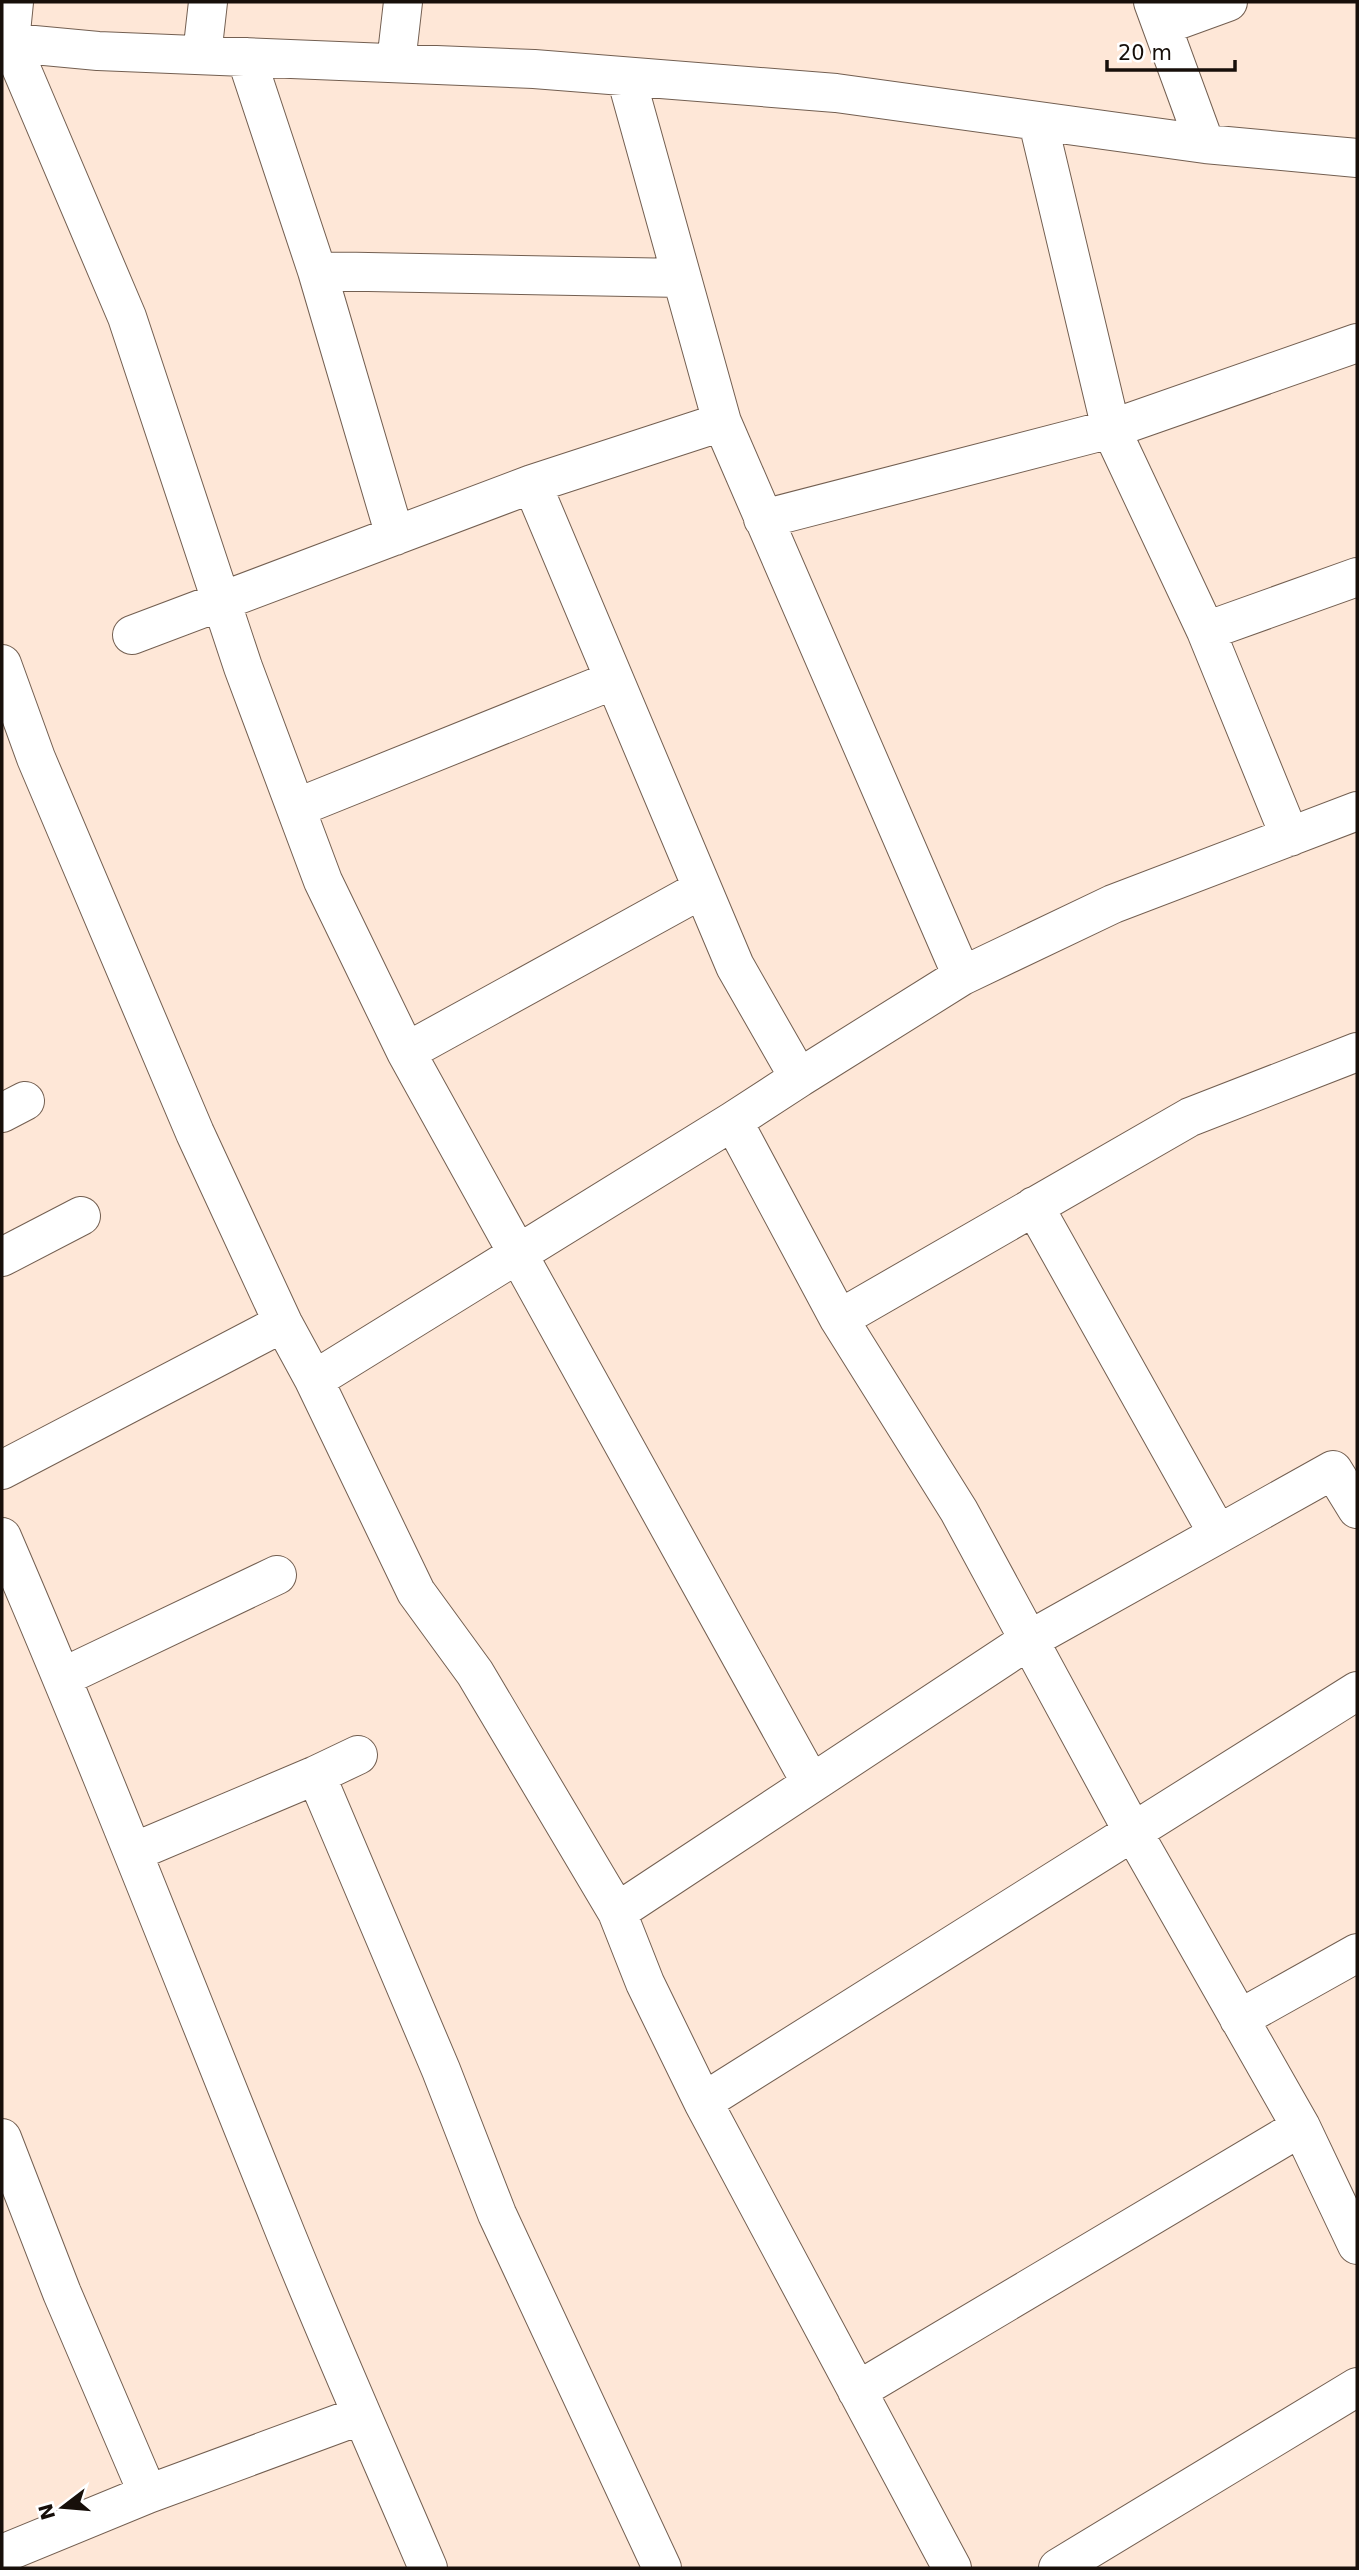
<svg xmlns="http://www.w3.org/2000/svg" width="1359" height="2570" font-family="'DejaVu Sans',sans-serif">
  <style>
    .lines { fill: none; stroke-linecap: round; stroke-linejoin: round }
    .street-casing { stroke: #735f51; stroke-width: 40 }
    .street { stroke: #fff; stroke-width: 38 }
  </style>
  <rect width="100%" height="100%" fill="#fee7d7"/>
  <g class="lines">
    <g class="street-casing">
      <path id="street" d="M14,2L10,42L127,317L243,667L323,881L406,1052L811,1783
        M1153,2L1205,144
        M1162,26L1228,2
        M2,42L98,51L534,69L836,93L1205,144L1357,158
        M202,55L208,2
        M246,57L317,271
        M396,63L403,2
        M626,77L722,422L532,484L735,966L799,1078L733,1121L839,1319L959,1511L1132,1830L1301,2127L1357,2245
        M1038,122L1111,429L1357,343
        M722,422L962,976
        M763,519L1111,429L1206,631L1290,837
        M395,536L317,271L682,278
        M1206,631L1357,577
        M132,635L532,484
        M2,664L36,758L195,1133L283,1323L314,1380L416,1592L475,1673L617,1912L645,1983L703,2102L952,2568
        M296,808L614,680
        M406,1052L702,889
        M799,1078L962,976L1113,904L1357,811
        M2,1113L25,1101
        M1034,1206L1218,1534
        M2,1257L81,1216
        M839,1319L1190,1117L1357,1052
        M314,1380L733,1121
        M2,1470L283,1323
        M2,1537C99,1762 187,1990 279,2217C326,2335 378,2451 428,2568
        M63,1677L277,1575
        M358,1755L316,1775L441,2070L497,2214L662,2568
        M134,1852L316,1775
        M617,1912L1029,1640L1333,1470L1357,1509
        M1239,2019L1357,1953
        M703,2102L1357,1691
        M2,2138L62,2293L148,2494L362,2415
        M857,2391L1301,2127
        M2,2554L148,2494
        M1058,2568L1357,2387"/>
    </g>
    <use href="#street" class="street"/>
  </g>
  <rect width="1359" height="2570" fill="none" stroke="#170f0a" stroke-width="7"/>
  <g transform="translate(63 2507) rotate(254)" stroke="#ffffff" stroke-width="5" paint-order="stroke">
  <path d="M0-5L12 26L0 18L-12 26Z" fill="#170f0a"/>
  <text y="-10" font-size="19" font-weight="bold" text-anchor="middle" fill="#170f0a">N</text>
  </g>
  <path d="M1107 60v10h128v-10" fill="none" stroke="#170f0a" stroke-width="3.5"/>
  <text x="1118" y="60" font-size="21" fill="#170f0a" stroke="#ffffff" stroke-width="5" paint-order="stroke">20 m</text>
</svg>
